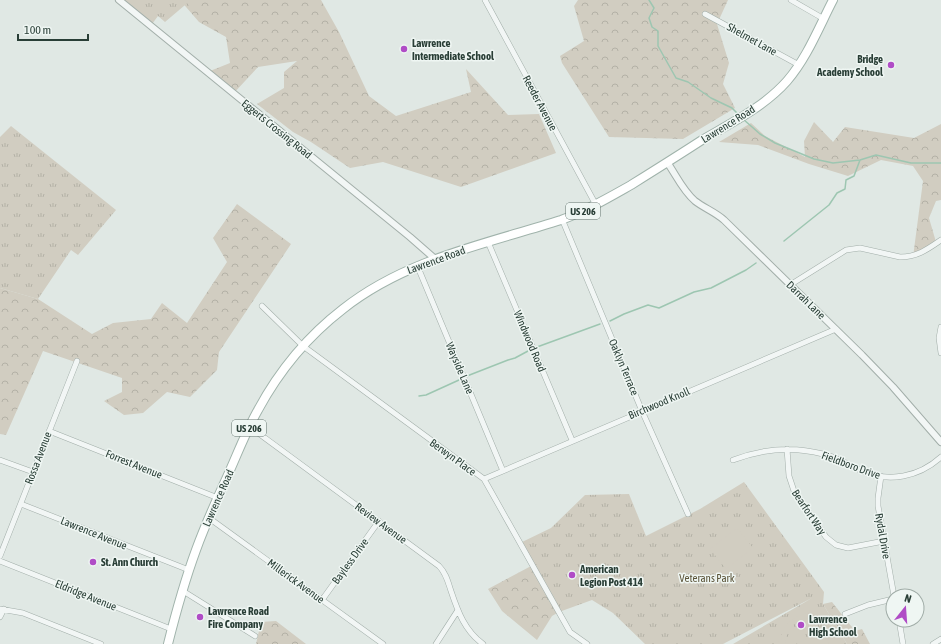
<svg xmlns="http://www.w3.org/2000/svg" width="941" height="644" font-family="'Asap Condensed',sans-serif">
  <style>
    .forest { fill: url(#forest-crowns) }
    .park { fill: url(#park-tufts) }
    .pitch { fill: #d1cdc1 }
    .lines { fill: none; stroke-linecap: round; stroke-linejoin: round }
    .stream { stroke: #9dc6b1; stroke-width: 1.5 }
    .minor-casing { stroke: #a2aea9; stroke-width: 6 }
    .tertiary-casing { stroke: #a2aea9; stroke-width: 8 }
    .primary-casing { stroke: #a0b3ab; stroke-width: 10 }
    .minor { stroke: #f2f6f5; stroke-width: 5 }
    .tertiary { stroke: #f2f6f5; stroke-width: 6 }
    .primary { stroke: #fff; stroke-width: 8 }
    .poi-dot { fill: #b04cc6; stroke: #eff6f3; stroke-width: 1.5 }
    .labels { text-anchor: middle; stroke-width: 3; stroke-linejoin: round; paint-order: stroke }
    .shield { fill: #eff6f3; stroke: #64756f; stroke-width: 1 }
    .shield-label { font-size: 10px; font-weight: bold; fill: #293e36 }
    .street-label { font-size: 11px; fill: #293e36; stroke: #eff6f3 }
    .poi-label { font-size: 11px; font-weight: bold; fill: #293e36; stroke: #eff6f3; text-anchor: start }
    .park-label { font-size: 11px; fill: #595237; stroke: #eff6f3 }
  </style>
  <defs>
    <pattern id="forest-crowns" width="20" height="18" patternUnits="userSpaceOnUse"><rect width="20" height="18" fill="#d1cdc1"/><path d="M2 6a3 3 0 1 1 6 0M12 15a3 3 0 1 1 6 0" fill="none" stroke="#b3b1a6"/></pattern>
    <pattern id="park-tufts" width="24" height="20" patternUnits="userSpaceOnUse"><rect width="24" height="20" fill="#d1cdc1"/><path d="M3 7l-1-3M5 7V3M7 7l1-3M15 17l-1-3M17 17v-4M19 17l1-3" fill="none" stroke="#b3b1a6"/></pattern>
  </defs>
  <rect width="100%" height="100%" fill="#e0e8e4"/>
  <path class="forest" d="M180,0H321L339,32L369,96L396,116L471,92L466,69L508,115L539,114L556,153L461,187L383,162L350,168L311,142L293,132L257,104L284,88V72L297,61L258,67L232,95L205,73L230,63L226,37L199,22Z
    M578,0H728L717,24L729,63L723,84L735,108L683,139L609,137L562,63L560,56L584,41L574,6Z
    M814,122L833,142L845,127L914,138L941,124V200L936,201L929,218L936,242L913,257L923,181L913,166L881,160L848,176L809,164L758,145L719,142L751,123L765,136L805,157L804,141Z
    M237,204L291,244L219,352L217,370L190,397L167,392L143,413L124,415L104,401L122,392V378L43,351L6,435L0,434V288L38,299L92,334L113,323L151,319L162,303L187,323L227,262L213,238Z
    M533,565L559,612L552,616L537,640L502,611L488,589Z
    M832,602L855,631L862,629L870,644H847L823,604Z
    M276,621L306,644H256L261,622Z"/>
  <path class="park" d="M115,0H191L165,22L158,16L149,28Z
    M11,126L116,210L78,255L71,250L38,299L0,288V137Z
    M744,482L824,592L823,604L847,644H733L812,598L723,644H645L613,613L592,600L559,612L520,543L551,528L585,495L629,494L646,536L700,509Z"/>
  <path class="pitch" d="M737,528L753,548L726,569L710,549Z
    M810,613C830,617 833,628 842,644H836C833,637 829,628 823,623C806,610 785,625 786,644H779L778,642L781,641C782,624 794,615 810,613Z
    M822,630L829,644H796Z"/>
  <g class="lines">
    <path class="stream" d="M649,0L654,8L649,18L652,27L658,31V46L676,78L688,82L711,98L732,108L739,115
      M743,119L760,134L775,143L814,159L833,163L860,160L876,155L911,163H941
      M784,241L829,205L837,193L845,189L846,180L854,176L860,160
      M610,321L624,314L648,305L659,308L694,292L711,288L746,270L756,263
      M537,347L600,324
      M467,376L508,360L515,358L528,351
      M419,396L426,395L459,380"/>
    <g class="minor-casing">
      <path id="minor" d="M485,0L596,205
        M791,0L824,19
        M705,14L799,65
        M562,219L642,411L688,514
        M488,242L572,440
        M417,265L503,471
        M790,285L846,250L860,248L900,257C917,257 928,249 941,240
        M262,306L303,346L484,479L570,632L587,644
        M941,327L939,338L941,353
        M250,427L439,566C446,573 448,582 451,591C458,612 465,631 483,644
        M49,431L218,498
        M787,449L789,476L794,491L826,537L836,545L848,548L884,541
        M0,460L33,472
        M733,460C762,449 793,446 823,454C837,457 849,465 862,471C889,483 919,477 941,457
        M881,476L878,498V506L894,596
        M484,479L836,329
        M21,504L189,570
        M209,518L383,644
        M0,556L77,361
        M0,561L171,629
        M183,591L255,636
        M322,600L379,521
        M0,609L23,613L101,644
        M845,614L868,605L893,599
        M0,617L4,609
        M899,620L903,644
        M436,644L458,610
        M933,644L941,639"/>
    </g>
    <g class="tertiary-casing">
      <path id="tertiary" d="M119,0L410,237L434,258
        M667,162C676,175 683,191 695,201C704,208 715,212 724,220L862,355L893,387L941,442"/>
    </g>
    <g class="primary-casing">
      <path id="primary" d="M168,644C176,612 185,580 196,550C205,525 216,501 227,477C237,455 246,431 258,410C279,371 308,336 343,309C406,259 486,244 561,220C586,211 608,198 631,185C655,170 679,155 702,140C731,123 764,107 787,81C807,58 819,27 833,0"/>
    </g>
    <use href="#minor" class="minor"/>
    <use href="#tertiary" class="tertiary"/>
    <use href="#primary" class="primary"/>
  </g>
  <g class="poi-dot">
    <circle cx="404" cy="49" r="4"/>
    <circle cx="891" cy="65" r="4"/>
    <circle cx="93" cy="562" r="4"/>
    <circle cx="572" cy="575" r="4"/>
    <circle cx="200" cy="617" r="4"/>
    <circle cx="801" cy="625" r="4"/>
  </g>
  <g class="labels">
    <g class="shield">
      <rect x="566" y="203" width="34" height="16" rx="3"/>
      <rect x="232" y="420" width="34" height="16" rx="3"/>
    </g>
    <g class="shield-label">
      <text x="583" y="215">US 206</text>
      <text x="249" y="432">US 206</text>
    </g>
    <g class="street-label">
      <text transform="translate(752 39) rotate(29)" y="4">Shelmet Lane</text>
      <text transform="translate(540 103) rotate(62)" y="4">Reeder Avenue</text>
      <text transform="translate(728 124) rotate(-32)" y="4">Lawrence Road</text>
      <text transform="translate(277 129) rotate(39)" y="4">Eggerts Crossing Road</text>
      <text transform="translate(436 260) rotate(-20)" y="4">Lawrence Road</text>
      <text transform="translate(806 300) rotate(44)" y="4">Darrah Lane</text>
      <text transform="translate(530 341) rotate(67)" y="4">Windwood Road</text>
      <text transform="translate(624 367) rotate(67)" y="4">Oaklyn Terrace</text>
      <text transform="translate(460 368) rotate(67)" y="4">Wayside Lane</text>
      <text transform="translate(659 403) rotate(-23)" y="4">Birchwood Knoll</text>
      <text transform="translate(453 457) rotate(36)" y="4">Berwyn Place</text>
      <text transform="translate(38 458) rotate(-69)" y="4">Rossa Avenue</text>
      <text transform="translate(134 464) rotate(22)" y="4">Forrest Avenue</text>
      <text transform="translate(851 465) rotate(20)" y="4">Fieldboro Drive</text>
      <text transform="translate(218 498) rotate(-66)" y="4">Lawrence Road</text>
      <text transform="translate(809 512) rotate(56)" y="4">Bearfort Way</text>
      <text transform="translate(381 523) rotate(36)" y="4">Review Avenue</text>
      <text transform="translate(94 533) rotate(22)" y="4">Lawrence Avenue</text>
      <text transform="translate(883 536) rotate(80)" y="4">Rydal Drive</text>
      <text transform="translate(350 561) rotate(-54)" y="4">Bayless Drive</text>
      <text transform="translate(296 581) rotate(36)" y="4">Millerick Avenue</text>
      <text transform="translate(86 595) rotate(22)" y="4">Eldridge Avenue</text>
    </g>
    <g class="poi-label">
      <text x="412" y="47">Lawrence<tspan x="412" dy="13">Intermediate School</tspan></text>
      <text x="883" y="63" text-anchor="end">Bridge<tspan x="883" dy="13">Academy School</tspan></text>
      <text x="101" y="566">St. Ann Church</text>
      <text x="580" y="573">American<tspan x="580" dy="13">Legion Post 414</tspan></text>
      <text x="208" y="615">Lawrence Road<tspan x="208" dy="13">Fire Company</tspan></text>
      <text x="809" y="623">Lawrence<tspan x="809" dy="13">High School</tspan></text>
    </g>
    <g class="park-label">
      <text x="707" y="582">Veterans Park</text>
    </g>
  </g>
  <g transform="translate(905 608) rotate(17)"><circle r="19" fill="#eff6f3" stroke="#a0aca7"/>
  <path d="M0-3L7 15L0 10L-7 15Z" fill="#b04cc6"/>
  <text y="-6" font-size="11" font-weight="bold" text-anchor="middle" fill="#293e36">N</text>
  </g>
  <path d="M18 34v6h70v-6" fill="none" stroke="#293e36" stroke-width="2"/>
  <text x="24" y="34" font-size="12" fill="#293e36" stroke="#eff6f3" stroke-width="3" paint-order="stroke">100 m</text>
</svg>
